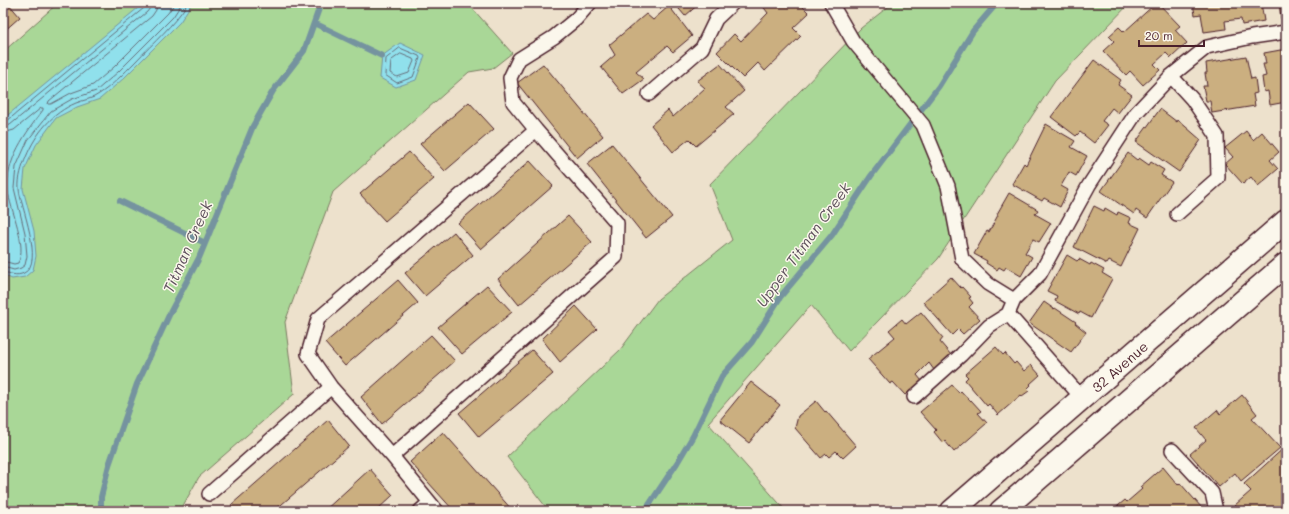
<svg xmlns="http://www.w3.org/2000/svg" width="1289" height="514" font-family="Mali,sans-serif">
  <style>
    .green { fill: #a9d797; stroke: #7a7b61 }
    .water { fill: #90e0ec; stroke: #74939f }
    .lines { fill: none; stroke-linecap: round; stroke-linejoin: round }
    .shore { stroke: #666c78; stroke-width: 1 }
    .stream { stroke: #74939f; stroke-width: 6 }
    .building { fill: #cbaf80; stroke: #4a1f2b }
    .lane-casing { stroke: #4a1f2b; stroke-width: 16 }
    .secondary-casing { stroke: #4a1f2b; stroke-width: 25 }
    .lane { stroke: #fbf7ec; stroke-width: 13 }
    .secondary { stroke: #fbf7ec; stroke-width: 22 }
    .labels { text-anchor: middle; stroke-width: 3; stroke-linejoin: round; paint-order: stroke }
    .street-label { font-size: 14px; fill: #4a1f2b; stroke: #fbf7ec }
    .water-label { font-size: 15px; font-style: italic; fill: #5c4f5b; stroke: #fbf7ec }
  </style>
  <rect width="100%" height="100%" fill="#ede1cc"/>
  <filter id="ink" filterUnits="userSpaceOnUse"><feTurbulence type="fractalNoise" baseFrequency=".025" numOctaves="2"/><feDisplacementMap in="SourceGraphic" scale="8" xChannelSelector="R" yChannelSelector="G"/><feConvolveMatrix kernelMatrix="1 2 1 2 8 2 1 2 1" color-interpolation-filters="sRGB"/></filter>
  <g filter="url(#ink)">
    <path class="green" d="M58,3H473L472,8L512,53L493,68L469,72L333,192L285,322L294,394L199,477L180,511H3V52Z
      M893,3H1130L1055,81L938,259L849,351L811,305L708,423L786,511H549L507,457L620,350L658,299L732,240L710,184L861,28Z"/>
    <path class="water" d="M144,3H192L180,22L124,78L100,99L77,107L56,118L36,145L25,169L23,189L34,231L36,256L33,270L25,277L12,279L3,275V119Z
      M400,43L425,55L416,80L396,87L380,78L382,56Z"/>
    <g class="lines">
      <path class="shore" d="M157,3L156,10L152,16L49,101L48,104H51L71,93L93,85L114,67L168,13L175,3
        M400,48L419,56L420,58L413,77L397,83L385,75L386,59Z
        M401,54L413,59L414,61L409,73L397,77L390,73L391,61Z
        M3,122L7,121L144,8L146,3
        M3,127L10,125L147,12L150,8L151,3
        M3,133L14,130L41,108H43V110C26,133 5,160 8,191C10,209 28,246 18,263L14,264L3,261
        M3,267L14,270L21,268L25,265L27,256L25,233L14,188L16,167L28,140L51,111L72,99L96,91L118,72L173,17L182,3
        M3,272C10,273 16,277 24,273C45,263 20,205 19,189C18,178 22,167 26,157C36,133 52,113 76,103C83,100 93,99 99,94C112,86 124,73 135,62C154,42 173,26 188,3"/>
      <path class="stream" d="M314,23L382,56
        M120,201L205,243
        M101,511V497L109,465L137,384L170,313L199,258L253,126L273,91L304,51L321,3
        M645,511L677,463L693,436L722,376L752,342L781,296L832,235L871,176L939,86L973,31L997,3"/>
    </g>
    <path class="building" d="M3,3H8L20,17L3,32Z
      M674,3H700L685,16Z
      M764,3H799L809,13L793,28L801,36L765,71L758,63L743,78L717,52L734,34L741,41L768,13L762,5Z
      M1156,3H1158L1180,26L1175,30L1187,43L1171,58L1166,53L1154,64L1160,70L1143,85L1130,71L1126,75L1103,51L1114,41L1109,36L1119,27L1124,32Z
      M1193,3H1263H1261L1264,21L1242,25L1241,19L1225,21L1226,29L1204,32L1201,14L1195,15Z
      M1279,3H1286V18L1281,19Z
      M669,6L692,36L673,52L667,46L636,72L644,79L623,94L601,67L615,55L609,45L646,14L653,20Z
      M1286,49V102L1270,105L1268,91L1264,92L1262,77L1266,76L1263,64H1266L1264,53Z
      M1246,56L1251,79L1255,78L1257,93L1253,94L1255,106L1212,113L1210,101H1206L1203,86H1207L1205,73H1207L1206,63Z
      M1094,60L1121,80L1118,85L1132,95L1118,113L1112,108L1102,121L1108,125L1094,143L1080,132L1076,136L1051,117Z
      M543,64L603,136L577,158L517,83Z
      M720,64L744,91L726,107L734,114L696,146L689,139L673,152L651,125L668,110L673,117L705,88L697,81Z
      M469,102L494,129L445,171L420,144Z
      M1160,109L1177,122L1178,120L1201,140L1179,172L1136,142Z
      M1046,124L1075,141L1071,147L1087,156L1076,176L1069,172L1061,186L1068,190L1060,207L1044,198L1042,201L1012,184L1024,163L1026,165Z
      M1246,131L1253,140L1262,132L1279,152L1270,160L1278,169L1258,186L1251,177L1243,184L1225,164L1233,157L1225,148Z
      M612,144L672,217L646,238L587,164Z
      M409,152L434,179L385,221L360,194Z
      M1128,153L1137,160L1139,158L1149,165L1151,162L1164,170L1161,175L1172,182L1147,218L1136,210L1134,214L1101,191Z
      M530,161L553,186L481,249L458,223Z
      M1009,193L1038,210L1035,214L1051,223L1039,242L1033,239L1025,253L1032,257L1021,276L1006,267L1004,270L999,267L997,270L986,263L987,261L974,254L987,231L989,232L998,215L997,214Z
      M1094,206L1104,211L1105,208L1117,215L1118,212L1131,218L1129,223L1140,228L1121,267L1109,261L1107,264L1074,247Z
      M568,216L592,242L519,305L498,279Z
      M454,232L473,255L425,296L405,273Z
      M1067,255L1077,261L1079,259L1090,265L1091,263L1104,270L1102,273L1112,279L1091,318L1080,312L1079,314L1055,301L1057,296L1047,291Z
      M951,277L961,288L962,287L971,297L969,298L973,303L969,307L980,319L963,334L958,329L952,335L923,302Z
      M398,280L418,303L345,366L325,343Z
      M487,285L512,312L462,354L438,327Z
      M1044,302L1054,309L1055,308L1076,322L1075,323L1086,332L1071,352L1029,323Z
      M576,306L597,329L560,362L542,339Z
      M921,312L943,338L940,342L951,355L934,370L929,363L917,375L922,381L905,395L893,382L890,384L868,359L895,337L889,330L902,319L906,324Z
      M431,335L455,361L382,424L361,397Z
      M996,347L1003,355L1005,353L1014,364L1016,362L1024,371L1031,365L1040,375L1030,384L1031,385L1027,389L1029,391L1022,396L1021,395L998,415L989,404L987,406L965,380L968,377L965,374Z
      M532,350L553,374L479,437L459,413Z
      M751,382L780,405L749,443L720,420Z
      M952,385L959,393L961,391L970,401L971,400L981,411L978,413L987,423L954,452L945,441L943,443L934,432L936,430L920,412Z
      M1242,395L1257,414L1252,418L1280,448L1241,481L1235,473L1219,487L1190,454L1206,440L1196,428L1217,410L1220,414Z
      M816,401L825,412L826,411L856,446L843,458L836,451L829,457L826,454L821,458L795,428L798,416Z
      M328,420L349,446L274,511H236L231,505Z
      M443,432L513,511H454L410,462Z
      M1286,446V511H1239L1235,505L1251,491L1244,484Z
      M1163,467L1178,485L1180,483L1202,508L1199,511H1112L1125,500L1127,502L1142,489L1140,487Z
      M370,469L393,495L376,511H324Z"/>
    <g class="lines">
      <g class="lane-casing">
        <path id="lane" d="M831,3L853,41L923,125L948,186L962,259L988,284L1014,300
          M1171,76L1192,99L1217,136L1218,178L1177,214
          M649,94L702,48L716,19L733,3
          M914,397L961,355L989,326L1008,314
          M1083,399L1008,314L1014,300L1040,274L1089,185L1136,113L1171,76L1207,47L1252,37L1286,32
          M1172,450L1212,493L1216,511
          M392,456L616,257L617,223L536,130
          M209,494L331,387
          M420,511L429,503
          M437,511L392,456L331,387L308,354L318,319L536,130L513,102L510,78L519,59L554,37L576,19L590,3"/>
      </g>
      <g class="secondary-casing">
        <path id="secondary" d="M952,511L1286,221
          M1001,511L1286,264"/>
      </g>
      <use href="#lane" class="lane"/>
      <use href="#secondary" class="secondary"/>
    </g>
  </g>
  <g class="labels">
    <g class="street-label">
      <text transform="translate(1120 367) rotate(-41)" y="5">32 Avenue</text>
    </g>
    <g class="water-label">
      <text transform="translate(804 245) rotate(-54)" y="5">Upper Titman Creek</text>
      <text transform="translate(188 247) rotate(-66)" y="5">Titman Creek</text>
    </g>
  </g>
  <rect width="1289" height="514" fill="none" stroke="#fbf7ec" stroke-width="16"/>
  <rect x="8" y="8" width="1273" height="498" fill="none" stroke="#4a1f2b" stroke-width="1.5" filter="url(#ink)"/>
  <path d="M1139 40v6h65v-6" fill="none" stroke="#4a1f2b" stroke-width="2"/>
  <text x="1145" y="40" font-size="12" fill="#4a1f2b" stroke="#fbf7ec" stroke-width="3" paint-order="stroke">20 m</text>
</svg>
